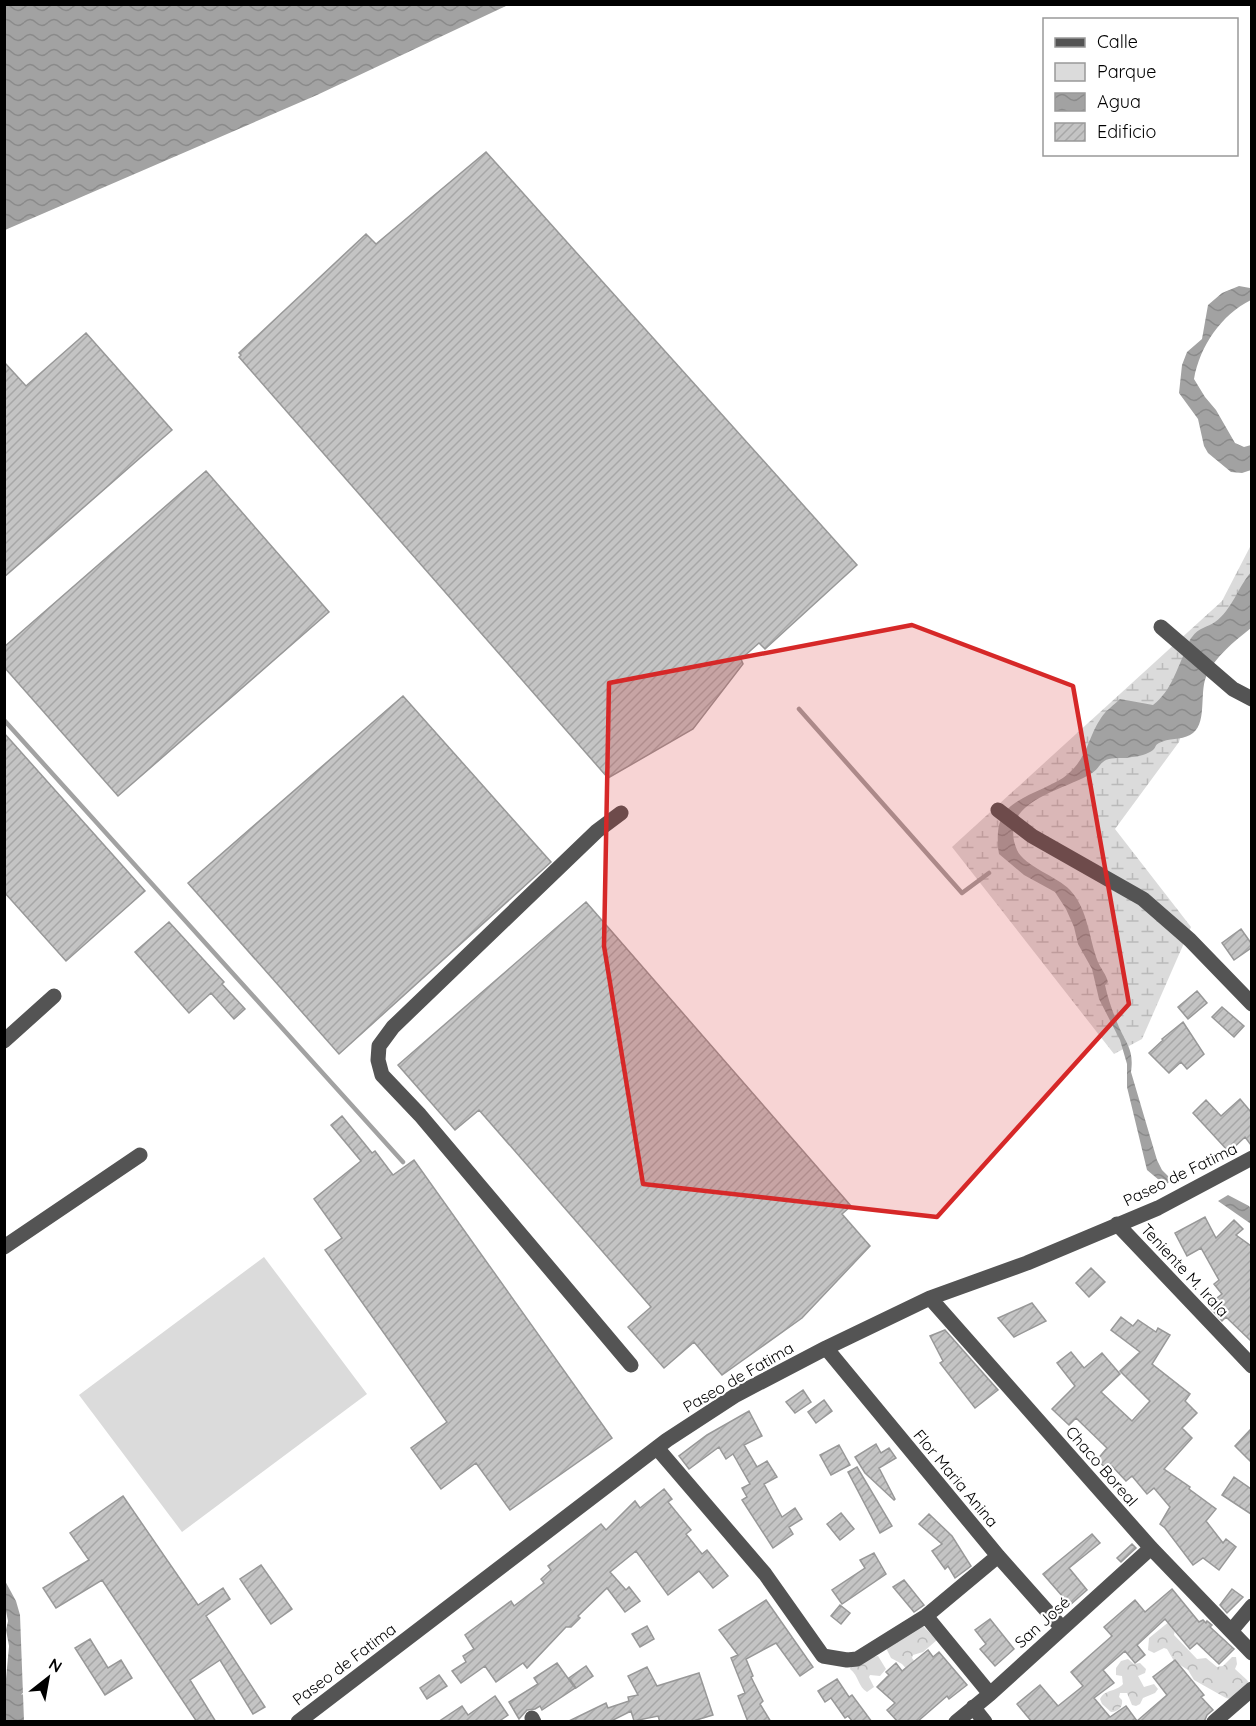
<svg xmlns="http://www.w3.org/2000/svg" width="1256" height="1726" font-family="Quicksand,sans-serif">
  <style>
    .forest { fill: url(#forest-crowns) }
    .wetland { fill: url(#wetland-marsh) }
    .park { fill: #dbdbdb }
    .water { fill: url(#water-waves) }
    .lines { fill: none; stroke-linecap: round; stroke-linejoin: round }
    .stream { stroke: #a2a2a2; stroke-width: 4.5 }
    .building { fill: url(#building-hatch); stroke: #989898; stroke-width: 1.5 }
    .minor { stroke: #545454; stroke-width: 15 }
    .marked { fill: #d62828; fill-opacity: 0.2; stroke: #d62828; stroke-width: 4.5; stroke-linejoin: round }
    .labels { text-anchor: middle; stroke-width: 4.5; stroke-linejoin: round; paint-order: stroke }
    .street-label { font-size: 16px; fill: #000; stroke: #fff }
  </style>
  <defs>
    <pattern id="forest-crowns" width="20" height="18" patternUnits="userSpaceOnUse" patternTransform="scale(1.5)"><rect width="20" height="18" fill="#dbdbdb"/><path d="M2 6a3 3 0 1 1 6 0M12 15a3 3 0 1 1 6 0" fill="none" stroke="#bababa"/></pattern>
    <pattern id="wetland-marsh" width="20" height="14" patternUnits="userSpaceOnUse" patternTransform="scale(1.5)"><rect width="20" height="14" fill="#dbdbdb"/><path d="M1 5h8M5 5V1M11 12h8M15 12V8" fill="none" stroke="#bababa"/></pattern>
    <pattern id="water-waves" width="16" height="10" patternUnits="userSpaceOnUse" patternTransform="scale(1.5)"><rect width="16" height="10" fill="#a2a2a2"/><path d="M0 5q4-4 8 0t8 0" fill="none" stroke="#8a8a8a"/></pattern>
    <pattern id="building-hatch" width="6" height="6" patternUnits="userSpaceOnUse" patternTransform="scale(1.5)"><rect width="6" height="6" fill="#c4c4c4"/><path d="M-1 1l2-2M0 6l6-6M5 7l2-2" fill="none" stroke="#a7a7a7"/></pattern>
  </defs>
  <rect width="100%" height="100%" fill="#fff"/>
  <path class="forest" d="M1170,1621L1176,1625L1174,1635L1197,1659L1206,1658L1217,1667L1223,1666L1232,1657H1236L1237,1664L1235,1669L1247,1680L1251,1686L1230,1699L1226,1698L1194,1680L1188,1670L1174,1661L1167,1649L1164,1648L1154,1653L1148,1650L1149,1638Z
    M923,1626L937,1640L923,1652L913,1655L912,1658L918,1666L912,1675L902,1664L891,1658L885,1646Z
    M878,1656L886,1669L880,1676L870,1675L869,1677L874,1687L867,1692C858,1687 859,1676 850,1669L851,1666L871,1657Z
    M1128,1659L1134,1664L1140,1663L1146,1669L1145,1673L1138,1676L1144,1687L1154,1684L1158,1689L1155,1693L1143,1698L1140,1704L1136,1706L1132,1705L1127,1693H1120L1119,1697L1122,1700C1123,1707 1118,1712 1111,1712L1102,1704L1100,1699C1105,1689 1116,1692 1123,1684L1122,1676L1116,1675V1668L1121,1661Z"/>
  <path class="wetland" d="M1251,545V627L1240,621L1198,678L1179,742L1115,829L1191,927L1142,1039L1114,1054L952,847L1222,601Z"/>
  <path class="park" d="M264,1257L367,1394L182,1532L79,1395Z"/>
  <path class="water" d="M5,4H508V5L317,95L5,230Z
    M1239,286L1250,288L1251,287V300C1221,315 1200,346 1194,379L1205,397L1216,410L1235,443L1244,447L1251,445V470L1242,473L1231,472L1208,453L1204,446L1198,419L1179,393L1182,365L1187,352L1202,339L1208,305L1222,293Z
    M1251,572V628C1234,642 1215,656 1206,677C1199,694 1208,726 1190,735C1181,740 1168,738 1159,743C1154,746 1157,746 1153,750C1148,754 1138,757 1132,757C1124,759 1116,757 1109,759C1100,761 1099,769 1092,773C1064,791 996,801 1017,850C1024,866 1058,877 1070,890C1088,909 1089,939 1098,962C1101,969 1106,974 1108,982L1105,985C1108,999 1113,1013 1119,1027C1127,1045 1134,1050 1131,1072L1157,1160L1162,1170L1172,1180L1165,1185L1147,1170L1127,1087V1064L1120,1040L1099,999L1092,969L1078,944L1074,927L1066,909L1055,892L1024,875L999,854C997,843 997,826 1002,817C1012,796 1051,789 1068,774C1089,755 1087,739 1101,718C1105,711 1114,705 1120,699L1153,705C1172,690 1176,670 1186,650C1188,646 1189,640 1192,637C1198,628 1208,627 1215,622C1232,610 1238,587 1251,572Z
    M1228,1195L1249,1206L1251,1209V1224L1218,1201Z
    M4,1579L16,1601L20,1615L24,1721H6L5,1690L9,1646L6,1630L8,1621L5,1606Z"/>
  <g class="lines">
    <path class="stream" d="M799,709L962,893L989,873
      M4,720L403,1162"/>
  </g>
  <path class="building" d="M486,152L857,565L765,649L759,643L741,659L743,664L693,729L608,778L239,357L241,355L239,353L366,234L376,244Z
    M86,333L172,430L4,577V362L26,386Z
    M206,471L329,612L118,796L4,667V647Z
    M403,696L551,862L339,1054L188,883Z
    M4,733L145,891L66,961L4,892Z
    M586,902L851,1206L842,1214L870,1246L802,1318L722,1375L694,1342L664,1368L628,1327L651,1307L479,1110L455,1130L398,1065Z
    M169,922L224,982L222,984L245,1009L234,1019L211,993L189,1013L135,952Z
    M1241,929L1251,943V948L1234,960L1222,943Z
    M1197,991L1207,1003L1188,1019L1178,1007Z
    M1222,1007L1244,1026L1234,1037L1212,1017Z
    M1183,1022L1204,1054L1187,1069L1181,1062L1169,1073L1149,1053L1163,1040L1162,1039Z
    M1240,1099L1251,1112V1145L1245,1137L1229,1152L1193,1113L1206,1100L1221,1116Z
    M342,1116L372,1153L375,1151L393,1175L414,1160L612,1438L510,1510L476,1463L441,1489L411,1448L447,1422L325,1250L342,1238L314,1199L361,1161L331,1125Z
    M1205,1217L1216,1238L1234,1220L1243,1229L1236,1235L1251,1246V1341L1226,1317L1222,1321L1208,1305L1222,1294L1214,1284L1219,1280L1201,1248L1187,1256L1175,1233Z
    M1091,1268L1105,1282L1089,1297L1076,1283Z
    M1032,1303L1046,1321L1014,1337L998,1318Z
    M1121,1317L1133,1326L1138,1320L1156,1332L1158,1328L1170,1335L1152,1364L1190,1394L1185,1401L1197,1413L1182,1428L1192,1438L1164,1469L1190,1487L1189,1489L1216,1509L1206,1521L1223,1543L1226,1539L1236,1547L1219,1570L1203,1558L1193,1565L1165,1528L1160,1524L1170,1507L1154,1488L1147,1494L1132,1476L1126,1481L1112,1466L1108,1470L1097,1460L1107,1448L1076,1418L1069,1425L1052,1409L1075,1386L1057,1363L1071,1352L1084,1368L1102,1353L1120,1374L1101,1392L1132,1421L1150,1401L1120,1371L1140,1352L1111,1330Z
    M945,1330L998,1390L975,1408L940,1363L943,1361L930,1336Z
    M803,1390L811,1402L795,1413L786,1402Z
    M824,1400L832,1411L816,1423L808,1412Z
    M749,1411L762,1436L744,1445L757,1467L767,1461L777,1477L764,1484L782,1517L795,1508L802,1519L789,1527L793,1534L773,1548L742,1500L747,1497L742,1488L750,1484L733,1454L726,1459L719,1447L689,1469L679,1456L707,1435Z
    M1251,1429V1462L1235,1446Z
    M876,1444L881,1453L889,1448L896,1458L879,1468L895,1499L894,1500L865,1473L855,1457Z
    M839,1445L850,1465L831,1475L820,1455Z
    M857,1467L892,1526L880,1533L848,1472Z
    M1234,1477L1251,1489V1514L1222,1495Z
    M664,1489L672,1499L668,1502L691,1530L686,1534L702,1554L707,1550L728,1576L713,1588L699,1571L668,1595L636,1551L610,1572L626,1590L629,1587L640,1601L625,1612L607,1588L578,1616L580,1618L571,1627H566L527,1668L523,1663L496,1682L485,1666L461,1683L452,1671L466,1662L463,1656L474,1649L465,1635L511,1601L514,1606L544,1583L541,1579L551,1570L548,1566L601,1524L606,1530L635,1501L640,1508Z
    M123,1496L198,1605L223,1588L230,1599L206,1616L265,1707L253,1714L220,1660L190,1680L216,1722H197L102,1580L56,1608L43,1588L89,1560L70,1533Z
    M841,1513L854,1529L840,1540L827,1524Z
    M929,1514L952,1536L971,1566L955,1578L948,1566L945,1569L932,1551L942,1544L919,1524Z
    M1092,1534L1100,1543L1069,1568L1087,1590L1070,1605L1043,1574Z
    M1132,1544L1136,1548L1121,1562L1117,1558Z
    M874,1553L886,1574L842,1604L832,1590L865,1568L860,1560Z
    M261,1565L292,1609L271,1624L240,1579Z
    M904,1580L924,1605L914,1612L893,1587Z
    M1172,1589L1199,1622L1203,1620L1206,1623L1207,1621L1212,1625L1210,1627L1234,1649L1219,1664L1197,1643L1190,1649L1165,1619L1137,1645L1145,1655L1135,1663L1125,1651L1103,1670L1114,1683L1094,1698L1110,1717L1126,1706L1137,1721L1167,1695L1153,1677L1175,1660L1204,1695L1201,1697L1213,1710L1207,1715L1204,1722H1032L1017,1704L1040,1685L1058,1706L1083,1686L1071,1672L1112,1636L1104,1627L1135,1600L1145,1612Z
    M1232,1589L1243,1597L1227,1613L1220,1605Z
    M766,1600L813,1667L800,1676L776,1643L746,1659L753,1676L751,1677L763,1701L760,1704L771,1722H748L738,1696L745,1693L731,1658L738,1655L719,1630Z
    M840,1605L850,1613L841,1624L831,1616Z
    M990,1619L1014,1649L995,1666L980,1649L986,1644L975,1630Z
    M647,1626L654,1639L640,1647L632,1634Z
    M90,1639L108,1668L121,1660L132,1678L105,1695L75,1648Z
    M928,1650L933,1657L939,1652L967,1685L949,1699L947,1696L917,1722H898L887,1710L895,1703L877,1687L889,1675L886,1672L896,1663L902,1671Z
    M557,1663L575,1688L542,1710L540,1706L535,1709L527,1710L519,1719L509,1702L538,1684L534,1678Z
    M586,1666L593,1676L576,1688L569,1678Z
    M647,1667L657,1686L699,1673L713,1715L690,1722H660L658,1716L634,1721L631,1711L613,1720L614,1722H567L606,1703L608,1708L629,1701L628,1697L638,1695L628,1676Z
    M439,1675L447,1686L427,1699L420,1688Z
    M837,1679L849,1697L852,1695L872,1722H853L848,1716L845,1718L831,1698L825,1702L818,1691Z
    M495,1696L508,1715L498,1722H438L462,1706L468,1715Z"/>
  <g class="lines">
    <path class="minor" d="M1161,627L1233,689L1252,699
      M998,810L1032,836L1143,899L1190,940L1252,1004
      M621,813L597,831L393,1027L379,1046L378,1060L382,1075L420,1115L631,1365
      M4,1041L54,996
      M1117,1224L1252,1366
      M4,1247L140,1155
      M930,1298L1151,1548L1252,1653
      M826,1348L998,1556L1062,1628
      M657,1448L765,1574L823,1656L847,1660L857,1659L926,1616L998,1556
      M926,1616L990,1694
      M1231,1631L1252,1606
      M973,1707L985,1722
      M532,1718L534,1722
      M298,1722L667,1440L736,1395L826,1348L930,1298L1027,1263L1158,1208L1252,1158
      M956,1722L990,1694L1151,1548
      M1214,1722L1252,1689"/>
  </g>
  <path class="marked" d="M912,625L1073,686L1129,1004L937,1217L643,1184L604,946L609,683Z"/>
  <g class="labels">
    <g class="street-label">
      <text transform="translate(1180 1174) rotate(-26)" y="6">Paseo de Fatima</text>
      <text transform="translate(1185 1270) rotate(47)" y="6">Teniente M. Irala</text>
      <text transform="translate(738 1377) rotate(-30)" y="6">Paseo de Fatima</text>
      <text transform="translate(1102 1466) rotate(49)" y="6">Chaco Boreal</text>
      <text transform="translate(956 1478) rotate(50)" y="6">Flor Maria Anina</text>
      <text transform="translate(1042 1622) rotate(-42)" y="6">San José</text>
      <text transform="translate(344 1664) rotate(-37)" y="6">Paseo de Fatima</text>
    </g>
  </g>
  <rect width="1256" height="1726" fill="none" stroke="#000000" stroke-width="12"/>
  <rect x="1043" y="18" width="195" height="138" fill="#ffffff" stroke="#999999" stroke-width="1.5"/>
  <rect x="1055" y="38" width="30" height="9" fill="#545454" stroke="#999999" stroke-width="1.5"/>
  <text x="1097" y="48" font-size="18" fill="#000000">Calle</text>
  <rect x="1055" y="63" width="30" height="18" fill="#dbdbdb" stroke="#999999" stroke-width="1.5"/>
  <text x="1097" y="78" font-size="18" fill="#000000">Parque</text>
  <rect x="1055" y="93" width="30" height="18" fill="url(#water-waves)" stroke="#999999" stroke-width="1.5"/>
  <text x="1097" y="108" font-size="18" fill="#000000">Agua</text>
  <rect x="1055" y="123" width="30" height="18" fill="url(#building-hatch)" stroke="#999999" stroke-width="1.5"/>
  <text x="1097" y="138" font-size="18" fill="#000000">Edificio</text>
  <g transform="translate(48 1678) rotate(31)" stroke="#ffffff" stroke-width="4.5" paint-order="stroke">
  <path d="M0-4.5L10 22L0 15L-10 22Z" fill="#000000"/>
  <text y="-9" font-size="16" font-weight="bold" text-anchor="middle" fill="#000000">N</text>
  </g>
</svg>
